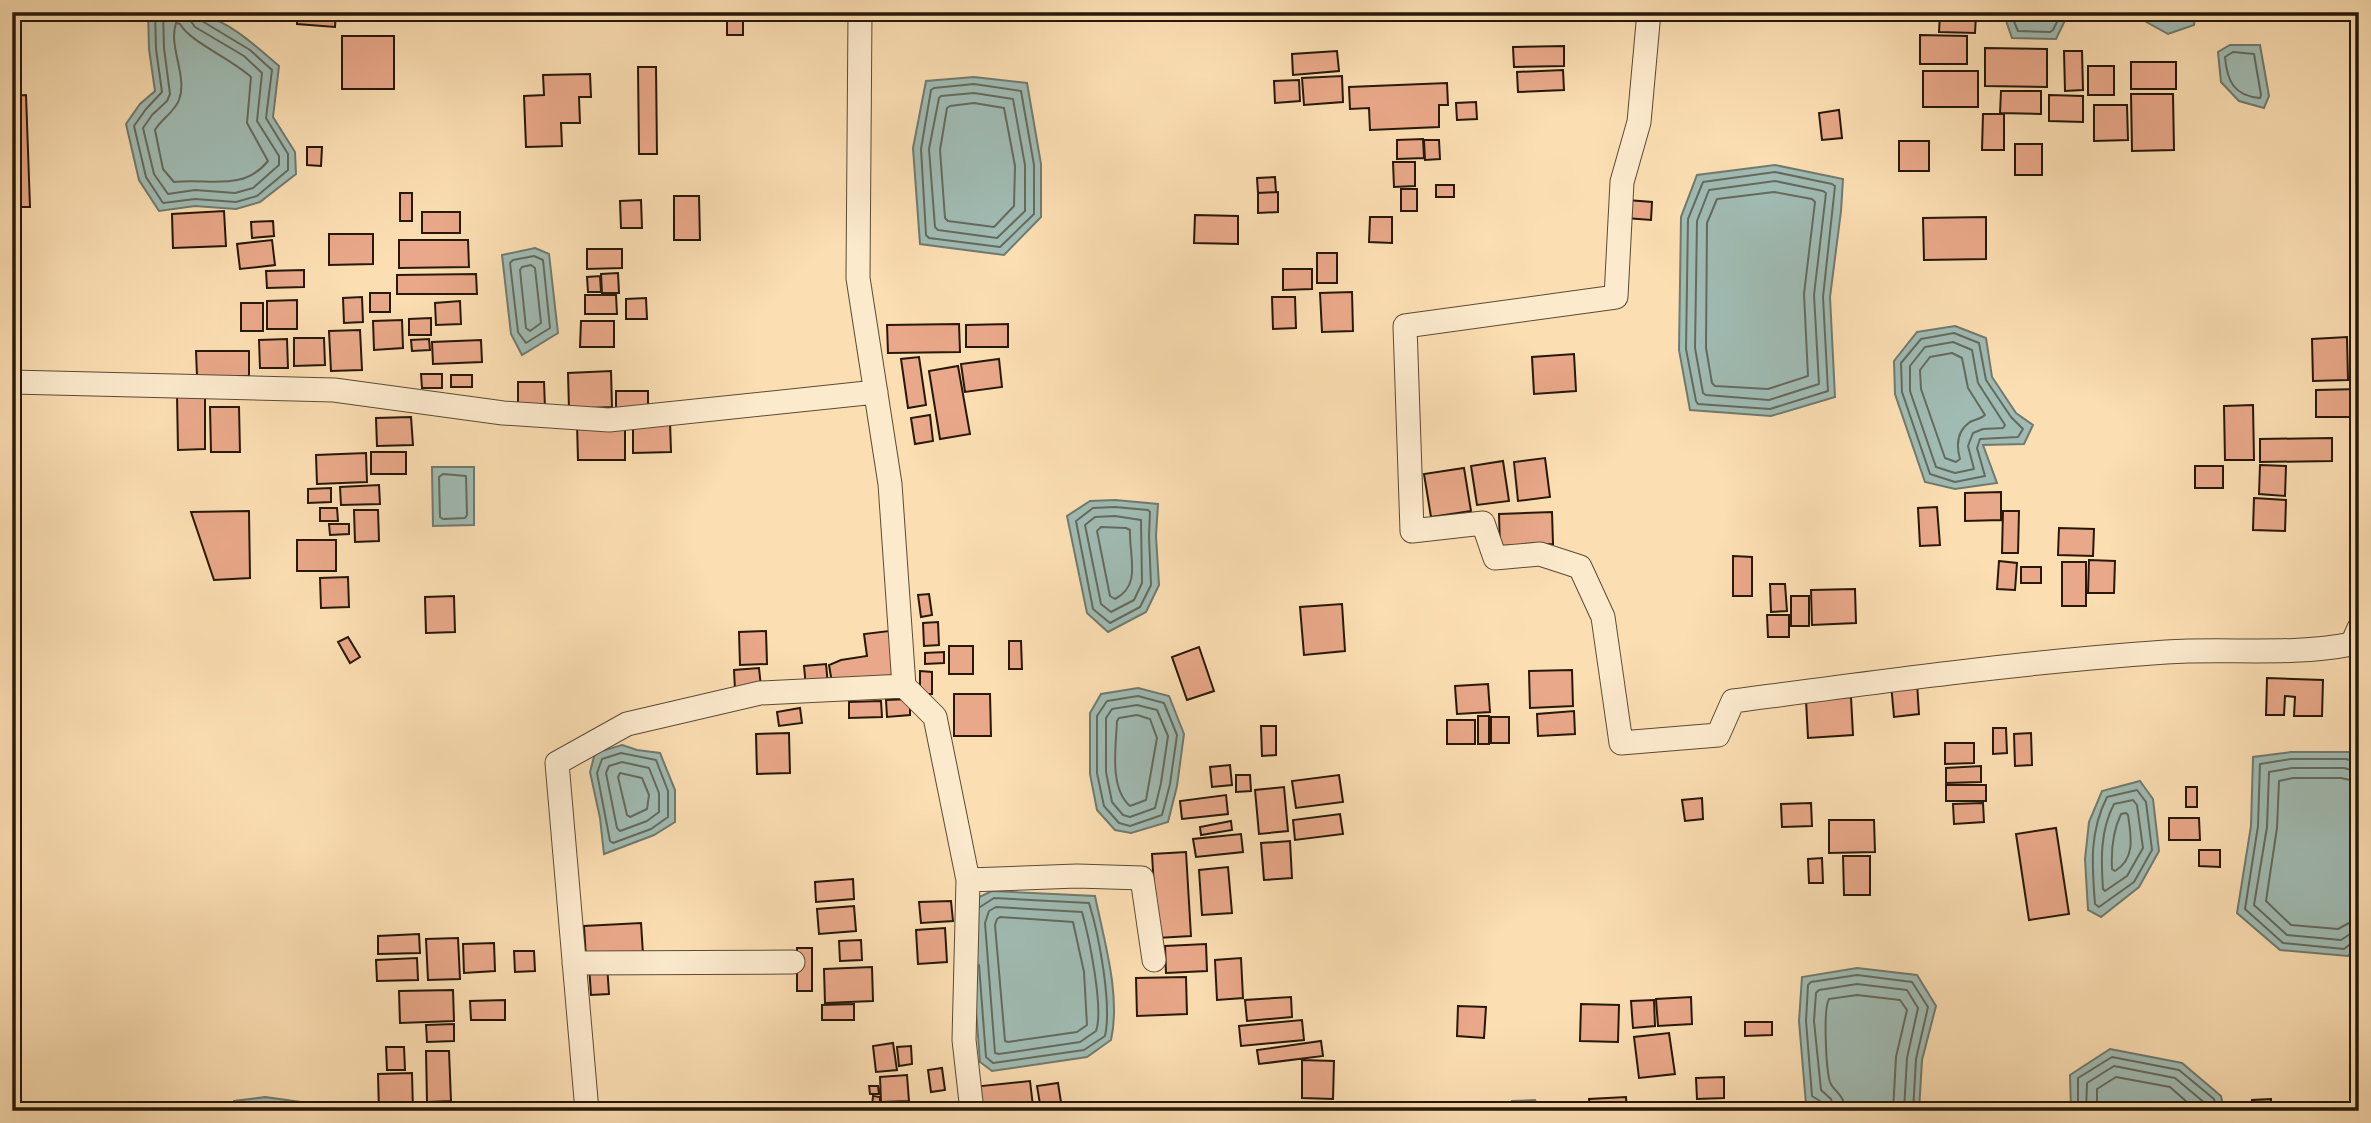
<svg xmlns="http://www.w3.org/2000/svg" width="2371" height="1123" font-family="'IM FELL Double Pica',serif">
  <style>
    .water { fill: #a0bbb3; stroke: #707a6f; stroke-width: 2 }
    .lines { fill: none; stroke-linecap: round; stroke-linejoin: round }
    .shore { stroke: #646a5e; stroke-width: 2 }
    .building { fill: #e9a889; stroke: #271809; stroke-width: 2 }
    .street-casing { stroke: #5c4a33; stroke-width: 25 }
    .street { stroke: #fceacd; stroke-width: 23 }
  </style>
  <rect width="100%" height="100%" fill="#fbdeb2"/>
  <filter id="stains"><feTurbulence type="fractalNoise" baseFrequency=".00286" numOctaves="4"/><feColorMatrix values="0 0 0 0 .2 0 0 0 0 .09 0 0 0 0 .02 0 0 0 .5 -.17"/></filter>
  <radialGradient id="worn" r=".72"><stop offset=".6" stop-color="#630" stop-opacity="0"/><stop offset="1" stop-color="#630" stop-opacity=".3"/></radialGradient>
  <path class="water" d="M148,12C163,12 182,10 197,13C228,20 256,46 279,66L273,117L295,152L296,174L260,202L236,209L195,206L159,211L139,180L126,124L140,104L155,91L149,49Z
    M2003,12H2069L2056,39L2012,38Z
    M2132,12H2196L2194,25L2168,34L2132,14Z
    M2230,45H2260L2269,96L2264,108L2239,101L2221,82L2218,52Z
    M974,77L1027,83L1041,164V217L1004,255L920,244L913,148L926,81Z
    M1775,165L1843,179L1841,211L1830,297L1835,397L1771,416L1690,410L1679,350L1681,217L1697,175Z
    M535,248L549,254L558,333L522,355L511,334L502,255Z
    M1955,326L1986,338L1992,377L2016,413L2033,425L2024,444L1983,445L1997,483L1955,489L1925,482L1895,394L1894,361L1917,332Z
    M432,467H474V525L433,526Z
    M1115,500L1158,504L1156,536L1159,585L1146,612L1108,632L1087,613L1067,516L1090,501Z
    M1138,688L1169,696L1184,734L1177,786L1168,822L1131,833L1115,830L1097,810L1090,774V713L1101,694Z
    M622,745L637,750L660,753L675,790V822L654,835L604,854L600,818L590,772L595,753Z
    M2291,752H2349L2359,757V946L2348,956L2280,950L2237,913L2251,826L2253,757Z
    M2140,781L2153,799L2159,851L2139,887L2101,917L2088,910L2085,859L2089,822L2102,791Z
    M992,891L1095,896C1104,940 1121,996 1111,1040L1087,1057L992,1071L980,1062L969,921L975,899Z
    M1857,968L1917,975L1936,1006L1922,1060L1919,1111H1828L1806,1104L1799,1021L1802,977Z
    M2110,1049L2182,1063L2221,1096L2224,1111H2071L2070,1075Z
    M265,1097L308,1103L321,1111H232L234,1101Z
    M1535,1100L1541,1111H1510L1512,1101Z"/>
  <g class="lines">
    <path class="shore" d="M155,12L156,49L162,92L146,109L134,126L146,177L163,203L195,199L236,202L257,196L288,170V154L266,118L272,70L250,50L202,21L198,12
      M163,12L164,48L170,94L167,101L152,115L143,128L154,174L168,194L195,190L235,193L253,188L279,165V156L257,121L262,73L244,56L195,27L190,20L189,12
      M2010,12L2018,31L2050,32L2053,30L2062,12
      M176,23L180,24C190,42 232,59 251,77L247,123L268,161C243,192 209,178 174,182L163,169L155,130C161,119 174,113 179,100C188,76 168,47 176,23Z
      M2233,52L2254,54L2261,95L2260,98C2234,96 2227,81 2225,57Z
      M974,84L1021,91L1034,165V214L1000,247L929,238L926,235L921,149L931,90L934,88Z
      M974,93L1013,99L1025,165V211L997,238L938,230L935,227L929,149L939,98L941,96Z
      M974,103L1004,108L1015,166L1014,206L994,227L948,221L945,218L940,150L947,108L950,106Z
      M1775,172L1832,184L1835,186L1823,297L1828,391L1770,409L1698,404L1696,401L1686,349L1688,219L1703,182Z
      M1775,181L1823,191L1826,193L1814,295L1819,384L1769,400L1706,395L1703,393L1695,348L1697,221L1709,190Z
      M1774,192L1812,199L1815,202L1804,294L1808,376L1768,389L1715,386L1712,383L1706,348L1707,223L1717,199Z
      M534,256L543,260L550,328L526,343L518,332L510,263L513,260Z
      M531,265L535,268L541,323L530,331L526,328L520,270L522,267Z
      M1954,333L1979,343L1986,380L2011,417L2023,429L2018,437L1980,439L1977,448L1985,476L1955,482L1930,474L1902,392L1901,363L1921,339Z
      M1953,342L1972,350L1978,383L2005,425L2003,428L1983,429L1973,433L1968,446L1974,469L1955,473L1936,467L1910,391V366L1925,347Z
      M1952,353L1962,358L1968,388L1985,415C1981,419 1976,419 1970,422C1957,431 1956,445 1960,459L1956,462L1945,458L1921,389L1920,370L1930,357Z
      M443,474L466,476L467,515L465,518L443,519L440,517L439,477Z
      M1115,507L1148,510L1150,512L1149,536L1151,585L1140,607L1110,623L1093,609L1076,521L1093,508Z
      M1115,516L1141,520L1142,583L1134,600L1111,612L1101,604L1085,525L1095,517Z
      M1101,527L1126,528L1130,530C1129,557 1142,585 1115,599L1110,596L1097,531Z
      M1138,696L1164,703L1177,735L1170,784L1162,815L1130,826L1119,823L1104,806L1097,773V716L1107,701Z
      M1137,705L1157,710L1168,736L1161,783L1155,808L1130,817L1123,815L1112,802L1106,772V718L1112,709Z
      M1137,715L1150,719L1157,738L1146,800L1130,806C1109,788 1116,746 1117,721L1119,718Z
      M621,753L656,760L668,791V817L651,829L613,843L610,841L597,773L602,759Z
      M622,762L649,768L659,793V812L647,821L620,831L617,828L606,773L609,766Z
      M2359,763L2346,759H2291L2260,764L2258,826L2245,909L2283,943L2344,949L2353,942H2359
      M2359,772L2344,768H2292L2269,772L2267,827L2254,905L2287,935L2341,940L2350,934L2359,933
      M620,773L642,778L649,795L647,809L630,817L627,815L618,777Z
      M2359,782L2341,778H2293L2279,781L2277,828L2266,901L2291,925L2338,929L2349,923L2359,922
      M2137,790L2146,802L2152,850L2134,882L2099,907L2095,904C2092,865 2089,833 2107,797Z
      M2133,800L2137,805L2143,848L2127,876L2105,891L2103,889C2101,859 2100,831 2114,804Z
      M2126,813L2128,815C2131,836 2136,858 2115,871L2112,869C2111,850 2113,831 2121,814Z
      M996,907L1082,912C1089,937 1104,1009 1096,1031L1080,1042L999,1054L995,1053L985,923L989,911Z
      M1000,917L1073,922L1084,972L1087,1025L1077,1032L1008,1042L1005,1041L995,925L997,919Z
      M979,965L986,1057L993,1063L1084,1050L1105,1036C1112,1004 1099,935 1089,903L994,898L980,907
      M239,1111L242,1107L266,1104L308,1111
      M1825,1111L1823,1103L1812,1096L1806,1021L1808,985L1811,982L1857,975L1912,982L1928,1007L1916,1059L1913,1111
      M1834,1111L1831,1099L1821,1090L1814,1021L1816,993L1819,990L1857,984L1907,990L1918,1008L1907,1058L1904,1111
      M1845,1111C1844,1092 1834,1093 1830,1082C1826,1069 1823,1009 1829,999L1857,995L1900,1000L1907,1010L1896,1057L1893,1111
      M2078,1111V1078L2112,1057L2179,1070L2214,1099L2217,1111
      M2086,1111L2087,1083L2114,1066L2175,1078L2206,1104L2208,1111
      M2097,1111V1089L2116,1077L2170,1087L2197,1111"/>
  </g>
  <path class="building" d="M12,12H28V15L21,20H12Z
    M297,12H336L335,27L297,24Z
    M727,12H743V35H727Z
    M1875,12H1905V20H1875Z
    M1940,14L1976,15L1975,33L1939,32Z
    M1920,35L1967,36V64H1920Z
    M342,36H394V89H342Z
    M1564,46V66L1514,67L1513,47Z
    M1985,48L2047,49V87L1985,86Z
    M1337,51L1339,71L1293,75L1292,54Z
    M2064,51H2082L2083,90L2065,91Z
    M2131,62H2176V89H2131Z
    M2088,66H2114V95H2088Z
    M638,67H656L657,154H639Z
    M1563,70L1564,90L1518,92L1517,72Z
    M1923,71H1978V107H1923Z
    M590,74L591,97H579L580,123H561L562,146L526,147L524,96L544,95L543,75Z
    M1342,76L1343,102L1304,105L1302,78Z
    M1299,80L1300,101L1275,103L1274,81Z
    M1447,83L1448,105H1439V127L1370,130L1369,108L1350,109L1349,87Z
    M2001,91H2041V114L2000,113Z
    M2131,94H2173L2174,150L2132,151Z
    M26,95L30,207H12V96Z
    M2049,95L2083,96V122L2049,121Z
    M1476,102L1477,119L1457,120L1456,103Z
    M2094,105H2127L2128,140L2094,141Z
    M1839,110L1842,138L1822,140L1819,113Z
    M1983,114H2004V150H1982Z
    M1423,139L1424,158L1397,159V140Z
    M1424,140H1439L1440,159L1425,160Z
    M1899,141H1929V171H1899Z
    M2015,144H2042V175H2015Z
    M307,147H322L321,166L307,165Z
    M1393,162H1415V186L1394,187Z
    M1275,177L1276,192L1258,193L1257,178Z
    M1436,185H1454V197H1436Z
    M1401,189H1417V211H1401Z
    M1278,192V212L1258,213V193Z
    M400,193H412V221H400Z
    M674,196H699L700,240H674Z
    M641,200L642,228H621L620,201Z
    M1627,200L1652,202L1651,220L1626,218Z
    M224,211L226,246L173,248L172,214Z
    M422,212H460V233H422Z
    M1195,215L1238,216V244L1194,243Z
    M1370,217H1392V243L1369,242Z
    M1986,217V259L1924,260L1923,218Z
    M273,221L274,236L252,238L251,222Z
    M329,234H373V264L329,265Z
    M272,240L275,265L240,269L237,244Z
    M399,240H468L469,267L399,268Z
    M587,249H622V268L587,269Z
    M1317,253H1337V283H1317Z
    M1283,269H1312V289L1283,290Z
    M304,270V287L267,288L266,271Z
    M618,273L619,293H602L601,274Z
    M476,274L477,294H397V275Z
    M600,276L601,292H588L587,277Z
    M1352,292L1353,331L1322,332L1320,293Z
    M370,293H390V312H370Z
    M585,295H616L617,314H585Z
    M2354,295L2359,296V314H2354Z
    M362,297L363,322L344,323L343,298Z
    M1272,297H1295L1296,328L1273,329Z
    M646,298L647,319H626V299Z
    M297,300V329H267V301Z
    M460,301L461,324L436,325L435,303Z
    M241,303H263V331H241Z
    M431,318V335H409V319Z
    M402,320L403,348L374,350L373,321Z
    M581,321H614V347H580Z
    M959,324L960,352L888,353L887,325Z
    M1008,324V347H966V325Z
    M360,330L362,370L331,371L329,331Z
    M2347,337L2348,380L2313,381L2312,339Z
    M294,338H324L325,365L294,366Z
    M287,339L288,368H260L259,340Z
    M429,339L430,350L412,351L411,340Z
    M481,340L482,362L433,364L432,342Z
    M196,351H249V376H197Z
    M1574,354L1576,391L1534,394L1532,357Z
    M919,357L926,405L908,408L901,359Z
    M999,359L1002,387L965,392L961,364Z
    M958,366L970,434L940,439L929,371Z
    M611,371L612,407L569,409L568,373Z
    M421,374H442V388H422Z
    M451,375H472V387H451Z
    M518,382H544L545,408H518Z
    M2359,389V417H2316V390Z
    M616,391H648V411H616Z
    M177,395H205V449L178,450Z
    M2253,405L2254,460H2225L2224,406Z
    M210,407H239L240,452H211Z
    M930,415L933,441L915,444L911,418Z
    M411,417L413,445L377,446L376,418Z
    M633,422H670L671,452L633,453Z
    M625,423V460H578L577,424Z
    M2332,438V461L2260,462V439Z
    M371,452H406V474H371Z
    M366,453L367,482L317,484L316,455Z
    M1545,458L1550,497L1518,501L1514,462Z
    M1503,461L1509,501L1477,505L1471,466Z
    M2260,465L2286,466L2285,496L2259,494Z
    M2195,466H2223V488H2195Z
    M1464,468L1471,511L1431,517L1424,474Z
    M379,485L380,504L341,505L340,487Z
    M331,488V502L308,503V489Z
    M2001,492V520L1965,521V493Z
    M2254,498L2286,500L2285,531L2253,530Z
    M1937,507L1940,545L1920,546L1918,508Z
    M320,508H337L338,521H320Z
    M354,510H378L379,541L355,542Z
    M249,511L250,578L214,580L191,512Z
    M2003,511H2019L2018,553H2002Z
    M1552,512L1553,544L1500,546L1499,514Z
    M329,524H349V534L330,535Z
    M2059,528L2094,529L2093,556L2058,555Z
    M297,540H336V571H297Z
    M1733,556L1752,557V596H1733Z
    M2089,560L2115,561L2114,593H2088Z
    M1999,561L2017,563L2015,590L1997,589Z
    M2062,562H2086V606H2062Z
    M2021,567H2041V583H2021Z
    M348,577L349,607L321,608L320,578Z
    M1770,584H1785L1787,611L1771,612Z
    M1855,589L1856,623L1812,625L1811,590Z
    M929,594L932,615L921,617L918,595Z
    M454,596L455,632L426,633L425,597Z
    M1791,596H1809V626H1791Z
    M1342,604L1345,651L1304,655L1300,607Z
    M1767,615H1789V637H1768Z
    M938,622L939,645L924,646L923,623Z
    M766,631L767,664L740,665L739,632Z
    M889,631L895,675L832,683L829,665L841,660L867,656L864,634Z
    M348,637L360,657L350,663L338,642Z
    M1009,641H1021L1022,669H1009Z
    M949,646H973V674H949Z
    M1199,647L1214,691L1187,700L1172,657Z
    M944,652V663L925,664V653Z
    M826,664L828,685L806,687L804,666Z
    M759,668L761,687L735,690L734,670Z
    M1572,670L1573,706L1530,708L1529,671Z
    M920,671L932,672V694H920Z
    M2267,678L2323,680L2322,716H2294L2295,697L2285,696L2284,715H2266Z
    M1917,682L1919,714L1894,717L1891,684Z
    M1488,684L1490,712L1457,714L1455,686Z
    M954,694H990L991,736H954Z
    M1851,697L1853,735L1808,738L1806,700Z
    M910,699V715L887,717L886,700Z
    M881,701L882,717L849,718V702Z
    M800,708L802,723L779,726L777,712Z
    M1574,711L1575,734L1538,736L1537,714Z
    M1478,716H1489V744H1478Z
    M1491,717H1509V743H1491Z
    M1447,720H1475V744H1447Z
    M1261,726H1276V755L1262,756Z
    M1993,728H2006L2007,753L1993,754Z
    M789,733L790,773L757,774L756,734Z
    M2031,733L2032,765L2015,766L2014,734Z
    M1945,743H1974V763L1945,764Z
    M1230,765L1232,785L1212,787L1210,767Z
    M1981,766V782L1946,783V768Z
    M1236,775H1250L1251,791L1236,792Z
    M1339,775L1343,802L1296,808L1292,781Z
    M1946,785H1986V801H1946Z
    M1284,787L1288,831L1259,834L1255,790Z
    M2186,787H2197V807H2186Z
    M1226,795L1228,814L1182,819L1180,801Z
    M1702,798L1703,819L1685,821L1682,800Z
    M1811,803L1812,826L1782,827L1781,804Z
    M1983,803L1984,822L1954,824L1953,804Z
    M1340,814L1343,834L1295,840L1293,820Z
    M2169,818H2199L2200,840H2169Z
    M1829,820H1874L1875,852L1829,853Z
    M1231,821L1232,830L1201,835L1200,827Z
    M2056,828L2069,914L2029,920L2016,834Z
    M1241,834L1243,852L1196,857L1193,839Z
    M1290,841L1292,878L1264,880L1261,843Z
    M2199,850H2220V867L2199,866Z
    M1186,852L1191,936L1157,938L1152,854Z
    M1843,856H1870V895H1844Z
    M1822,858L1823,883H1809L1808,859Z
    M1228,867L1232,913L1202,915L1199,870Z
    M853,879L854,899L816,902L815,882Z
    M951,901L953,921L921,923L919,902Z
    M854,906L856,931L819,934L817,909Z
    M641,923L643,954L586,958L584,926Z
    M945,928L947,962L918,964L916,930Z
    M419,934L420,953L378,954V936Z
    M458,938L460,979L428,980L426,939Z
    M861,940L862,960L840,961L839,941Z
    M494,943L495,971L464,973L463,944Z
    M1206,944L1207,971L1166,973L1165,946Z
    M797,948H812V991H797Z
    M514,951H534L535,971L515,972Z
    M417,958L418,980L377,981L376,960Z
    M1241,958L1243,998L1217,1000L1215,960Z
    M607,964L609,994L591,995L589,965Z
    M872,967L873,1001L825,1003L824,969Z
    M1186,977L1187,1014L1137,1016L1136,978Z
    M453,990L454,1021L400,1023L399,991Z
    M1291,997L1292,1017L1247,1021L1245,1000Z
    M1691,997L1692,1024L1658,1026L1656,999Z
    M505,1000V1020H471L470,1001Z
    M1654,1000L1655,1026L1633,1028L1631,1001Z
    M854,1004V1020H822V1005Z
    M1581,1004L1619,1005L1618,1042L1580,1041Z
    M1458,1006L1486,1007L1484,1038L1457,1036Z
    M1302,1020L1304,1040L1241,1046L1239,1026Z
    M1745,1022H1772V1035L1745,1036Z
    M454,1024V1041L427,1042L426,1025Z
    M1669,1033L1675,1074L1639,1078L1634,1037Z
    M1321,1041L1323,1056L1259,1064L1257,1050Z
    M893,1043L897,1070L876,1072L873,1046Z
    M911,1046L912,1064L899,1066L897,1047Z
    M386,1047H404L405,1070H387Z
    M426,1051H449L451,1101L427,1102Z
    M1302,1060L1334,1061L1333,1099L1302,1098Z
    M942,1068L945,1090L931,1092L928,1070Z
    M412,1073L413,1111H379L378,1074Z
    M907,1075L909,1101L881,1102L880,1077Z
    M1724,1077V1098L1697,1099L1696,1078Z
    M1030,1081L1033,1106L981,1111L972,1087Z
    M1058,1083L1061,1102L1040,1104L1037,1086Z
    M869,1086H878L879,1094H870Z
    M873,1096L880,1097V1107H872Z
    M1626,1097L1627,1111H1590L1589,1099Z
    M2271,1099V1111H2253L2252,1100Z
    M968,1104L969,1111H948V1106Z
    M1092,1106L1093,1111H1066V1108Z
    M886,1108H907V1111H886Z
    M1758,1108V1111H1701V1110Z"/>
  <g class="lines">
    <g class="street-casing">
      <path id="street" d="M1649,12L1639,122L1622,182L1616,297L1405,326L1412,531L1483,523L1495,558L1540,554L1580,567L1603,617L1621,743L1718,735L1733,701C1877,682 2021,662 2166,652C2228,648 2291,656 2352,644L2359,628
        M12,382L334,390L503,413L609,420L876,392
        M904,686L935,717L968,880L1077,876L1142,878L1154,960
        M968,880L964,1040L972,1111
        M574,963L793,962
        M587,1111L557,763L627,724L760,693L904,686L890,484L858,278L860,12"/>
    </g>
    <use href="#street" class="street"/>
  </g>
  <rect width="2371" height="1123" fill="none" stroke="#fbdeb2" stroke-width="42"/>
  <rect x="14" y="14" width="2343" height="1095" fill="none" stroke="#271809" stroke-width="3.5"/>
  <rect x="21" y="21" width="2329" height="1081" fill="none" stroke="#271809" stroke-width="2"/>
  <rect width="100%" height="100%" filter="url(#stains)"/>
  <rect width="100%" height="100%" fill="url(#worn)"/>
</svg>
